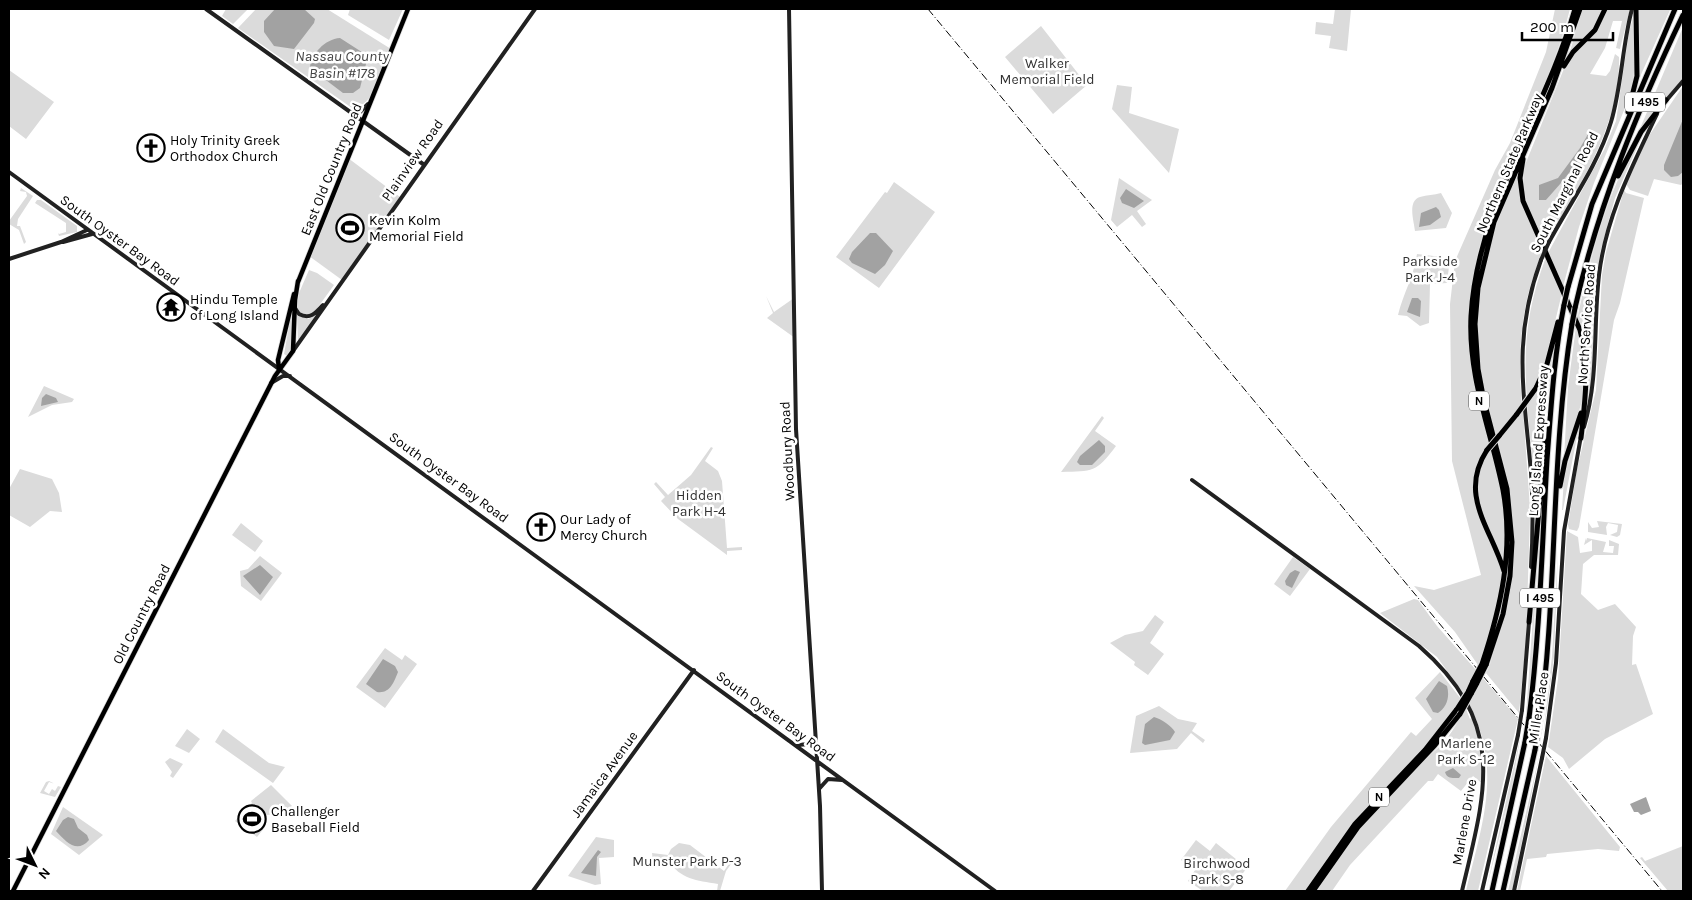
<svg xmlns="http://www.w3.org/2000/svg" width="1692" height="900" font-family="Karla,sans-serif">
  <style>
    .green { fill: #dbdbdb }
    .water { fill: #a2a2a2 }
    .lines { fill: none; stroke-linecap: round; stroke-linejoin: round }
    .primary-casing { stroke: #dbdbdb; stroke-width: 6 }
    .highway-casing { stroke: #dbdbdb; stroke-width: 7 }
    .secondary { stroke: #212121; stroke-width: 4 }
    .primary { stroke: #000; stroke-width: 4.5 }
    .highway { stroke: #000; stroke-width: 5 }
    .rail { stroke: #000; stroke-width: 1; stroke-dasharray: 8 2.5 1 2.5; stroke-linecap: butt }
    .highway-bridge-casing { stroke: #dbdbdb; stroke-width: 7; stroke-linecap: butt }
    .secondary-bridge { stroke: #212121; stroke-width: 4 }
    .highway-bridge { stroke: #000; stroke-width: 5 }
    .labels { text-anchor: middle; stroke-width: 5; stroke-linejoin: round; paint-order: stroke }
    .shield { fill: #fff; stroke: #4c4c4c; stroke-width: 1 }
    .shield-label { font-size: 12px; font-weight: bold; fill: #000 }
    .park-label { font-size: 14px; fill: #323232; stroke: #fff }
    .poi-label { font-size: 14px; fill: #000; stroke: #fff; text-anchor: start }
    .street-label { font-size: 14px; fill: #000; stroke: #fff }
    .water-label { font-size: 15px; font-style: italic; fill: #434343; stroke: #fff }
  </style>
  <rect width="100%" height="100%" fill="#fff"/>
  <path class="green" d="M226,9H248L233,24L222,16Z
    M256,9H327L391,49C383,67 375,107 352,108L238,28Z
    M350,9H403L389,40L348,15Z
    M1335,9H1351L1347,51L1329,48L1331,36L1315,34L1316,22L1333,24Z
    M1555,9H1570C1549,94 1498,170 1478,252C1468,295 1466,341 1474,384C1477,402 1487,426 1489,442C1491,453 1475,472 1474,484C1472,514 1491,535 1499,562C1507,589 1489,640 1478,665L1455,632L1414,586L1434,590L1481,575L1452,461L1450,304L1455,261L1495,170L1510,143L1546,52Z
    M1582,9H1604L1596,27L1569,55Z
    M1606,9H1630L1620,49L1616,48L1622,21H1613L1605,48L1590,74L1606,76L1610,71L1615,54L1619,57C1621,127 1577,188 1545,247C1532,219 1520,196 1525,165L1565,66L1571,55L1595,32Z
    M1638,9L1670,10L1639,79H1638Z
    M1634,14V70L1632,91L1594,183L1579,227L1563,287L1548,253L1604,150L1616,121L1629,32Z
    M1041,26L1087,85L1053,114L1005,57Z
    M1683,27V78L1636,138Z
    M9,70L54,102L26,139L9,126Z
    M1117,85L1132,87L1129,113L1179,129L1169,173L1112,109Z
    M1683,86V183L1681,185L1654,179L1648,196L1630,190L1626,184L1646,140Z
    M1643,134L1615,198L1601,249L1594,293V358L1589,400V358L1584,331L1577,320C1589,262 1609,182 1643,134Z
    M348,158L400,197L342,280L309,256Z
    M1519,171V192L1543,251C1521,301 1517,351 1522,405L1496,436C1489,408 1481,379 1478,349C1473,288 1493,226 1519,171Z
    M1119,178L1152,200L1137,211L1146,224L1142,227L1132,215L1117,227L1111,220Z
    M894,182L935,212L879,288L836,257L885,192L887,193Z
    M21,188L33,196L18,219L17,226H20L26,242L24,244L19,230L9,224V221L27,196L26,192L20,191Z
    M1624,190L1626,193L1644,198L1620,303L1614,320L1579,527L1577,531L1569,529L1568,525L1577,469L1596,390L1602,275L1606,252Z
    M1441,193L1452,213L1446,228L1415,231C1414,221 1407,201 1420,197C1427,195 1434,195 1441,193Z
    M37,200H41L77,226V232L59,236L58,233L59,234L66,232V223L35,203Z
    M1417,254L1450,258L1447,283L1430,284L1429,323L1420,326L1407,316L1398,315C1403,294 1414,276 1417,254Z
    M1546,257L1562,293L1544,367L1527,399C1523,347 1527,307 1546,257Z
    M309,270L317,273L334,285L313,314H301L297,307L299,293Z
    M766,296L774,312L794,298L795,338L767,318L773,313Z
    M292,310V346L287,356L284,354Z
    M297,315L308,319L317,315L298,343Z
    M1576,326L1584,355V395L1564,458L1568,387Z
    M1552,358L1535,519L1534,479L1527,405L1546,376Z
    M44,386L74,399L72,402L52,405L28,417Z
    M1523,410L1530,508L1528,509L1530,516L1526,641L1519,713L1486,673C1491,665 1492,655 1496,645C1521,578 1518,510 1498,442Z
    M1102,416L1104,418L1095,431L1116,446C1096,473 1093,471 1061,472Z
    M1578,431L1563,510H1562L1564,477Z
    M711,447L713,448L705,461L718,471L722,481L727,548L742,547V550L727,551V555L678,519L661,501L665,497L654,484L656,482L668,495L691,475Z
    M1491,450C1500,487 1509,524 1503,563C1492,521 1458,492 1491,450Z
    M20,469L52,479L59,493L62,512L50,511L30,527L9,515V489Z
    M1540,518L1531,679L1526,715Z
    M1597,521L1622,524L1620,535L1617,537L1610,535L1617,532L1618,525L1608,523L1606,527L1607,535L1588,532V522L1592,528L1599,527Z
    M241,523L263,541L255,552L232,535Z
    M1567,531L1578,537L1580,553L1592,551V540L1584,545L1586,538L1587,541V538L1606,542L1603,552L1613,553L1614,546H1609V540L1619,544L1618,555H1594L1583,564L1581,594L1598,610L1615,604L1636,627L1633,636L1632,665L1636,664L1653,714L1605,739L1569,769L1563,758L1548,747L1558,679Z
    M1558,551L1554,657L1543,738L1552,656Z
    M260,556L282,573L261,601L241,586L240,571L248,569Z
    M1293,557L1310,569L1290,596L1274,584Z
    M1414,599L1418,600L1437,626L1476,670L1464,694L1437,657L1380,613Z
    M1155,615L1164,622L1150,643L1164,654L1148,675L1134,665L1135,662L1110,643L1125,635L1143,631Z
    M385,648L402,660L405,655L417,664L385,708L356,687Z
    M1440,672L1461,699L1438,733L1355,820L1305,891H1285L1331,827L1411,732L1416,736L1432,719L1415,698Z
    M1483,678L1518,719L1478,891H1466C1482,824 1503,770 1469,704Z
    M1159,706L1178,719L1197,723L1192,731L1205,740L1203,743L1191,733L1177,749L1130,753L1136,716Z
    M1466,709L1470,719L1473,717L1482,749L1484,785L1473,776L1461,791L1438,774L1433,781H1428L1350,865L1332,891H1316C1343,840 1394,787 1437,749C1449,739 1457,722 1466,709Z
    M187,729L200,739L189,753L175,746Z
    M223,729L269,763L285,767L273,783L215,742Z
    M1521,734L1512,786L1486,891Z
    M1540,752L1512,891H1508Z
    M1546,756L1620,847L1619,851L1598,849L1547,854L1546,857L1527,859L1520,891H1517Z
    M170,758L183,764L173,778L170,776L172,772L165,762Z
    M49,781L55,784L49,782L44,791L49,794L52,789L55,791L58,786L61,787L55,797L40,793L46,782Z
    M271,785L292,806L282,814L266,815L265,827L257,837L235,821L252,803L251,801Z
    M63,807L103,835L79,855L51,834Z
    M596,837L614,840V857L599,858L601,884L595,885L568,876Z
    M1196,840L1210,851L1216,843L1247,868L1229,891H1203L1188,881L1195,870L1181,860Z
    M679,843L690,845L724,871L735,855L737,856L726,871L720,891H717L718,884C696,880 681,880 668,860L653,862L652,853L668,855L671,849Z
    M1683,846V891H1668L1640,858L1642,857L1645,861Z"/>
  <path class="water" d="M275,9H304L315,19L314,23L294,49L274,46L264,32V21Z
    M340,38L368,56L360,88L353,93H343L310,68C311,54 325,39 340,38Z
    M1683,119V172L1678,176L1671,177L1664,170V165Z
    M1591,129L1593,132C1583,158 1565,179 1546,200H1539V185L1558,178L1580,148Z
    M1126,189L1144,201L1134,208L1122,203L1120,198Z
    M1436,207L1439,210L1441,217L1430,225L1419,227L1421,213Z
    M870,233H876L893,251L885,265L875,274L852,263L849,259L852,252Z
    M1412,298H1418L1421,301L1420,317L1407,312Z
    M46,394L56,398L58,402L41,406L42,398Z
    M1099,440L1105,446V452L1092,465H1080L1077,462L1080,456Z
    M260,565L273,577L260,595L243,576Z
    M1295,570L1300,572L1292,588L1286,585L1285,581L1290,573Z
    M383,659L395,666L398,672C394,682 390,694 377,692L366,684Z
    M1439,681L1447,686C1450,697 1447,707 1438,713L1433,712L1426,699Z
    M1154,717C1161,719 1172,726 1175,732L1170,740L1145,745L1142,743L1145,724Z
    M1453,768L1461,775L1459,778C1452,778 1447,779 1445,772Z
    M1646,797L1651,811L1641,815L1638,812H1634L1630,804Z
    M68,817L74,819L78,828L87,835L89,840C77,854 66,842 56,831L63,820Z
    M598,850L601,852L597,857L596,876L581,873Z"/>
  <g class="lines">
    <g class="primary-casing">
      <path id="primary" d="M298,282L408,9
        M279,369L278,360L294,294
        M13,891L275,376L293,351L295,300L298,281"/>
    </g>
    <g class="highway-casing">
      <path id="highway" d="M1564,66L1573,52L1595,30L1605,9
        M1628,112L1637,76L1636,9
        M1523,159L1520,178L1523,201L1580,330C1590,367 1585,401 1581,438
        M1618,176L1641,132L1666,100
        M1568,287L1592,204L1675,9
        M1575,308C1598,206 1638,109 1683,15
        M1536,388L1547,364L1558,322
        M1499,436L1517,414
        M1487,450C1458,495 1491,528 1504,571
        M1560,486L1565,461L1581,413
        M1529,622L1545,441
        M1482,664C1501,607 1514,550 1503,490C1491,430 1468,378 1471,316C1477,207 1545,113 1575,9
        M1486,665L1503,614L1510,576L1512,542L1507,489L1484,401L1478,369L1475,324L1478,288L1494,222L1552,88L1580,9
        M1468,692L1473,681
        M1471,694L1477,683
        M1529,718C1540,633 1542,546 1547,460C1551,408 1554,356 1564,305
        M1539,728C1558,594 1550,458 1572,324
        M1308,891L1355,824L1425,750L1457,709
        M1313,891L1358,827L1435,745L1460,714
        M1492,891L1525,742
        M1503,891L1535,750"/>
    </g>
    <path class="secondary" d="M206,9L423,164
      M789,9L796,429L820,806L822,891
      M1665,102L1683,81
      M351,112H360L368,104
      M9,172L995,891
      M63,242L92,234
      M1549,242C1570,203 1598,165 1611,122C1622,85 1622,46 1632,9
      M9,259L61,242L87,230
      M295,308L299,314C310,320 316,313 323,305
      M293,351L535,9
      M271,383L283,376H290
      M1584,427C1599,377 1593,327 1599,275C1606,216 1632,167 1657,114
      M1192,480L1419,646C1508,724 1486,790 1462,891
      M1531,567C1533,535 1533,503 1531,472C1524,391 1512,339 1541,260
      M1522,710L1529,622
      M1546,738L1556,663L1564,531L1581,436
      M797,745L810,744L815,736
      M819,789L828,779L842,780
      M533,891L694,670
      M1482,891L1518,735
      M1514,891L1542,758"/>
    <use href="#primary" class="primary"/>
    <use href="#highway" class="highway"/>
    <path class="rail" d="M928,9L1662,891"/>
    <g class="highway-bridge-casing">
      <path id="highway-bridge" d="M1564,305L1568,287
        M1572,324L1575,308
        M1517,414L1536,388
        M1487,450L1499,436
        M1473,681L1482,664
        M1477,683L1486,665
        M1457,709L1468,692
        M1460,714L1471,694
        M1525,742L1529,718
        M1535,750L1539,728"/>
    </g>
    <path class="secondary-bridge" d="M1541,260L1549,242
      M1518,735L1522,710
      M1542,758L1546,738"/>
    <use href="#highway-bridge" class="highway-bridge"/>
  </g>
  <defs>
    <g id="church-ring" transform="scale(1.4375)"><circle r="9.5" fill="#fff" stroke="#000" stroke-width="1.5"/><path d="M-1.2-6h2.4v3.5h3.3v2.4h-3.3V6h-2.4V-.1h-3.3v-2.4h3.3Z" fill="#000"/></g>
    <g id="stadium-ring" transform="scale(1.4375)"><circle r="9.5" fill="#fff" stroke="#000" stroke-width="1.5"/><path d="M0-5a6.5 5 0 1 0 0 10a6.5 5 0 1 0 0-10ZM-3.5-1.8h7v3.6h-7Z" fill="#000"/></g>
    <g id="temple-ring" transform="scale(1.4375)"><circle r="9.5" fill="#fff" stroke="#000" stroke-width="1.5"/><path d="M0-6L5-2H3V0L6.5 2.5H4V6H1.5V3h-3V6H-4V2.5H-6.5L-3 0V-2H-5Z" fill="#000"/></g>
  </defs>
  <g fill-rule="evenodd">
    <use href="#church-ring" x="151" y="148"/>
    <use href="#stadium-ring" x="350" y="228"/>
    <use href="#temple-ring" x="171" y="307"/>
    <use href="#church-ring" x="541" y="527"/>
    <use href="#stadium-ring" x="252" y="819"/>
  </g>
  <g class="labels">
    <g class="shield">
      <rect x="1625" y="92.5" width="40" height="19" rx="4"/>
      <rect x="1469" y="391.5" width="20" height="19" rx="4"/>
      <rect x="1520" y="588.5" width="40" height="19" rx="4"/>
      <rect x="1369" y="787.5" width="20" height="19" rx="4"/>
    </g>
    <g class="shield-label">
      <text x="1645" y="106">I 495</text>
      <text x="1479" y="405">N</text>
      <text x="1540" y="602">I 495</text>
      <text x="1379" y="801">N</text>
    </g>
    <g class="park-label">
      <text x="1047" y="68">Walker<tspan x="1047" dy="16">Memorial Field</tspan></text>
      <text x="1430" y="266">Parkside<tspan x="1430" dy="16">Park J-4</tspan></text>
      <text x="699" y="500">Hidden<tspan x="699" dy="16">Park H-4</tspan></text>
      <text x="1466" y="748">Marlene<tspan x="1466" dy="16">Park S-12</tspan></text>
      <text x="687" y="866">Munster Park P-3</text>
      <text x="1217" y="868">Birchwood<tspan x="1217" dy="16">Park S-8</tspan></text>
    </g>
    <g class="poi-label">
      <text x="170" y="145">Holy Trinity Greek<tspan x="170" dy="16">Orthodox Church</tspan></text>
      <text x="369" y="225">Kevin Kolm<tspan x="369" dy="16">Memorial Field</tspan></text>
      <text x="190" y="304">Hindu Temple<tspan x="190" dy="16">of Long Island</tspan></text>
      <text x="560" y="524">Our Lady of<tspan x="560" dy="16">Mercy Church</tspan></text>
      <text x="271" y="816">Challenger<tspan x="271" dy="16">Baseball Field</tspan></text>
    </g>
    <g class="street-label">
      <text transform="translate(412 160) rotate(-55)" y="5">Plainview Road</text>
      <text transform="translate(1509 163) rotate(-67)" y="5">Northern State Parkway</text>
      <text transform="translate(331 169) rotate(-68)" y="5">East Old Country Road</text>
      <text transform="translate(1564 192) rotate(-63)" y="5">South Marginal Road</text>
      <text transform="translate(120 240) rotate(36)" y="5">South Oyster Bay Road</text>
      <text transform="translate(1586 324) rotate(-86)" y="5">North Service Road</text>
      <text transform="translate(1538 441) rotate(-86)" y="5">Long Island Expressway</text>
      <text transform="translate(787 451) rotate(-93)" y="5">Woodbury Road</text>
      <text transform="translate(449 477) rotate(36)" y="5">South Oyster Bay Road</text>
      <text transform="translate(141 614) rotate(-63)" y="5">Old Country Road</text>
      <text transform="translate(1538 708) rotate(-81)" y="5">Miller Place</text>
      <text transform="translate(776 716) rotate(36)" y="5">South Oyster Bay Road</text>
      <text transform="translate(604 774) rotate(-54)" y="5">Jamaica Avenue</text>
      <text transform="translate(1464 822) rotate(-80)" y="5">Marlene Drive</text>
    </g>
    <g class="water-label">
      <text x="342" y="61">Nassau County<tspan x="342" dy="17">Basin #178</tspan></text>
    </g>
  </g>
  <rect width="1692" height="900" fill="none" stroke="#000000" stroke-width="20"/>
  <g transform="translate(35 865) rotate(132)" stroke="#ffffff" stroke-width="4" paint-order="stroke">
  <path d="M0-4L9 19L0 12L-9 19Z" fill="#000000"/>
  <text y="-8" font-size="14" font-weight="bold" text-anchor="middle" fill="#000000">N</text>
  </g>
  <path d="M1522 32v8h91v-8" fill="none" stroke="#000000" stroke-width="2.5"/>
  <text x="1530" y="32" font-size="15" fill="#000000" stroke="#ffffff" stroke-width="4" paint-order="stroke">200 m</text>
</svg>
